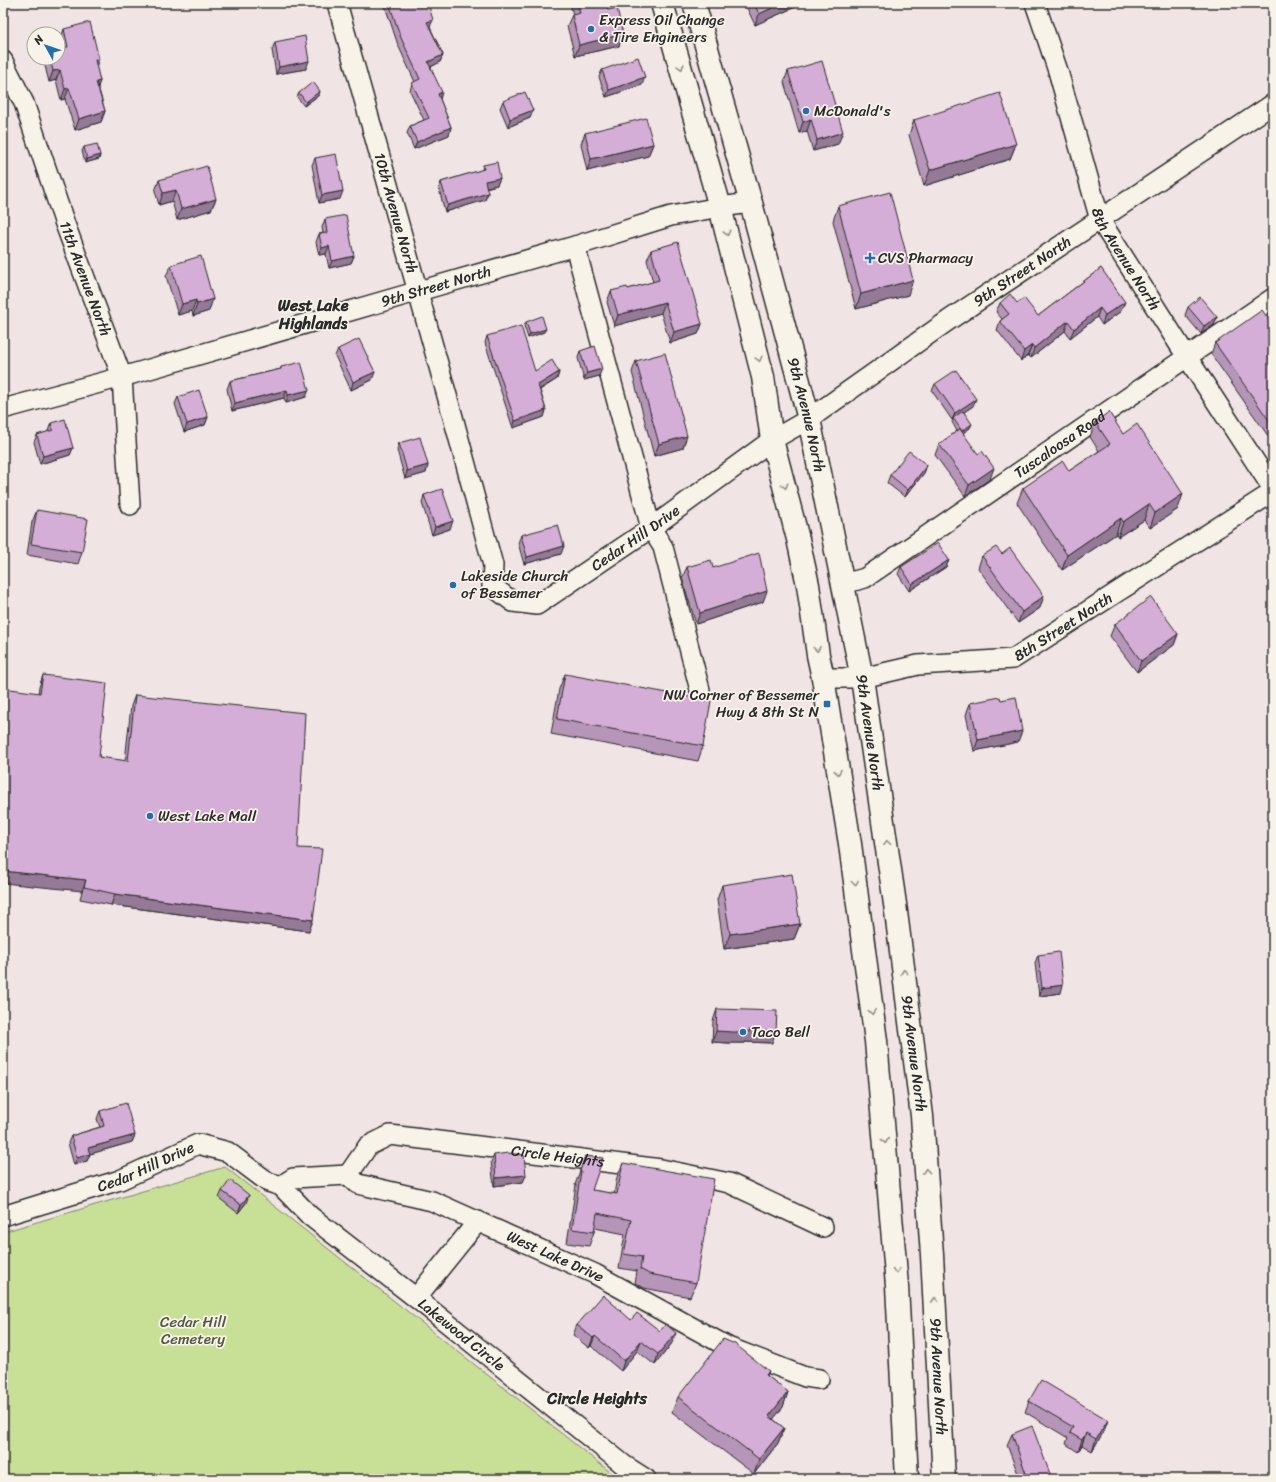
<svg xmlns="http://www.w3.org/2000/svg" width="1276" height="1482" font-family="Sriracha,sans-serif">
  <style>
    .green { fill: #c8e096; stroke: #7a8660 }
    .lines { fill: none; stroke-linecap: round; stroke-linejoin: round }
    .minor-casing { stroke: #2b2b2b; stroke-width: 22 }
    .major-casing { stroke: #2b2b2b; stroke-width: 25 }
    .minor { stroke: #f7f3e8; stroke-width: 19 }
    .major { stroke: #f7f3e8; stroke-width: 22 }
    .wall { fill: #b696b8; stroke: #2b2b2b }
    .shaded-wall { fill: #947a96; stroke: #2b2b2b }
    .building { fill: #d4aed6; stroke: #2b2b2b }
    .oneway { stroke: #918f8a }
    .poi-dot { fill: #1f6fb2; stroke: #f7f3e8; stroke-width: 1.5 }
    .labels { text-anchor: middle; stroke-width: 3.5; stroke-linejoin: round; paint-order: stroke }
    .poi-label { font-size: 15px; fill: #2b2b2b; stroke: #f7f3e8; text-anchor: start }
    .street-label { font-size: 15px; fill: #2b2b2b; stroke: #f7f3e8 }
    .park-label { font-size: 15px; fill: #525846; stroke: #f7f3e8 }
    .neighbourhood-label { font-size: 16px; font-weight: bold; fill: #2b2b2b; stroke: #f7f3e8 }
  </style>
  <rect width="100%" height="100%" fill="#f0e5e4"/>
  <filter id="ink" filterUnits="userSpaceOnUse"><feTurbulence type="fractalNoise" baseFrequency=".025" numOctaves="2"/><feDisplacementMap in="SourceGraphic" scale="8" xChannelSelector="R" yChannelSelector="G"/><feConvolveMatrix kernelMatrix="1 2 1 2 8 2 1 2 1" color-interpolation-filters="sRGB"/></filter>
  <g filter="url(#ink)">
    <path class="green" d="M225,1167L619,1479H3V1232Z"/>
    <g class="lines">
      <g class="minor-casing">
        <g id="minor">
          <path id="s1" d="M337,3L453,417L493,565L492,586L513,602L537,605L651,528L772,440L809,419L949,320L1273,104"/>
          <path id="s2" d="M1035,3L1058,71L1100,220L1187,357L1273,489"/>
          <path id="s3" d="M3,61L24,103L65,224L122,377L130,505"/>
          <path d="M575,246L651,528L663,547L700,690"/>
          <path id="s4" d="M3,409L122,377L419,291L575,246L671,216L720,207L751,203"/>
          <path id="s5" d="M843,584L865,578L1273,298"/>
          <path id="s6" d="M823,678H862L918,665L1013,659L1273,492"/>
          <path id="s7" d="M348,1175L368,1146L390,1135L661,1169L729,1183L823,1227"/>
          <path id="s8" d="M281,1186L293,1178L348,1175L358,1184L432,1201L595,1274L728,1347L805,1377L819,1379"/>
          <path id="s9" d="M3,1216L120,1180L198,1144L228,1152L268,1182L281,1186L310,1216L416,1298L624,1465L646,1479"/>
          <path d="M416,1298L478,1221"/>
        </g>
      </g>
      <g class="major-casing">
        <g id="major">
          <path d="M662,3L720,207L763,377L772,440L798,539L808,585L818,655L823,678L850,844L876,1041L897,1286L907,1479"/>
          <path id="s10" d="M694,3L751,203L809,419L862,678L895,904L922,1116L932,1255L944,1479"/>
        </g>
      </g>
      <use href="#minor" class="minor"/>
      <use href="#major" class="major"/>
    </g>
    <path class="wall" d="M381,3H428L430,27L443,55L440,62L431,67L440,99L451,127L449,135L414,149L407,133L410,126L424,120L410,91L412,83L415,82L398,45L384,3L381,4Z
      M570,3H606L608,10L623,34L619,46L575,56L567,26L572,15H573Z
      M748,3H804L755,25L746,6Z
      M64,29L96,67L100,81L98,86L105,111L101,122L75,130L65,99L61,100L56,80L49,82L44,62L46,58H58L62,48L60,40Z
      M275,42L306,69L276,74L272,50Z
      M602,70L642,85L606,97L599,77Z
      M788,71L838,144L813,151L807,131L799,133L784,82Z
      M299,93L319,95L304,106L297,97Z
      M503,101L533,110L530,118L508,127L500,108Z
      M914,120L1016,144L1010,159L924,186L909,135Z
      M585,133L653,144L648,156L587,171L581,144Z
      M84,147L100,155L99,159L85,163L82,151Z
      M315,158L340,199L319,203L312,165Z
      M483,165L500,178L497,185L486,188L488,193L485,200L445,212L439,189L441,182L482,170Z
      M159,180L216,199L211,210L177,220L172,201L159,205L155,191Z
      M838,206L908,295L856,309L833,221Z
      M325,219L354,256L351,263L329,268L326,254L319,255L316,242L319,234L323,233L322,227Z
      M651,250L702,324L698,334L670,343L661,313L614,326L607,302L611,291L628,289L653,282L647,260Z
      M171,265L209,311L193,316L192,311L178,315L166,276Z
      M1101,268L1121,311L1102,325L1097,317L1070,338L1065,331L1031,358L1028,355L1021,361L997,330L1000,321L1002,319L996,312L1000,303H1017L1038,316Z
      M1188,307L1217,317L1214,325L1201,334L1185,315Z
      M526,322L544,332L528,338L524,326Z
      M1273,325V443L1211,354L1215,343Z
      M487,336L535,371L559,372L557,379L540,390L546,410L544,417L513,428L485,343Z
      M338,349L372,380L351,390L335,356Z
      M580,351L599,376L584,380L578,358Z
      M636,361L683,448L654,456L632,372Z
      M281,367L306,397L286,403L284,398L232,411L227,389L230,381L281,369Z
      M935,384L973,406L964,412L970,428L963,433L990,479L965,496L935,455L939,444L957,431L952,422L953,420H952L932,391Z
      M178,397L208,417L205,425L184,432L175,404Z
      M1095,422L1123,434L1178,509L1150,528L1144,520L1118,537L1116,534L1062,570L1017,503L1023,488L1069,471L1099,451L1090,437Z
      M51,423L73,448L70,455L40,464L34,442L37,435L48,432V431Z
      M399,443L428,465L426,473L405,479L397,450Z
      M927,465L924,473L905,497L887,483L890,475Z
      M424,495L450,529L432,535L422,503Z
      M37,510L82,552L78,564L27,555L32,522Z
      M521,535L561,554L524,564L518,543Z
      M982,556L1040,608L1018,623L978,568Z
      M949,560L946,567L909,591L898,574L901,567Z
      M687,567L713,568L763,602L696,624L682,578Z
      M1115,624L1178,634L1174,645L1137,672L1110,636Z
      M565,674L703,746L698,761L551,734L559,689Z
      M43,675L99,757L125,761L131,706L135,695L298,848L313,920L309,931L111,905L80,899L82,891L38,693L39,687Z
      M1001,700L1018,742L974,751L966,715L970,703Z
      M722,885L800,924L794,939L724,949L717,900Z
      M1038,955L1061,993L1039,996L1035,963Z
      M717,1009L772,1043L745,1042V1043H729L712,1042L713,1021Z
      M100,1111L135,1135L132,1142L90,1154L87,1161L74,1165L68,1143L71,1136L100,1127L97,1119Z
      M494,1155L526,1175L523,1182L494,1186L491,1162Z
      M585,1156L592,1190L614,1194L617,1177L623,1163L696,1283L690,1297L644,1288L635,1283L637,1271L619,1268L625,1234L595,1228L594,1232L589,1246L567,1243L576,1185H575Z
      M222,1191L246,1203L238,1213L219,1198Z
      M631,1320L672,1343L655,1365L637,1351L621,1371L591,1346L589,1348L573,1335L577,1325Z
      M769,1371L767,1376L788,1392L783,1407L773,1419L784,1428L778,1443L754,1474L672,1412L678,1397Z
      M1029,1401L1108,1420L1104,1431L1092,1451L1082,1445L1078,1452L1066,1444L1068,1438L1025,1412Z
      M1012,1434L1052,1479H1020L1007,1445Z"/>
    <path class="shaded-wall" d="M783,3H804L755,25L759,14Z
      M433,20L430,27L425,29L427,22Z
      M623,34L619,46L575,56L579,45Z
      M443,55L440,62L425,70L428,62Z
      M99,59L95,70V60Z
      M309,61L306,69L276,74L279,67Z
      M60,70L56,80L49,82L53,71Z
      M645,77L642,85L606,97L609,90Z
      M100,81L96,92V82Z
      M69,88L65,99L61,100L65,89Z
      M320,91L319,95L304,106L306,102Z
      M442,92L440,100L438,94Z
      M533,110L530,118L508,127L510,119Z
      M105,111L101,122L75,130L79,119Z
      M811,119L807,131L799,133L803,122Z
      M451,127L449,135L414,149L417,142Z
      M843,132L838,144L813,151L817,140Z
      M653,144L648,156L587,171L591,159Z
      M1016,144L1010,159L924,186L930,170Z
      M100,155L99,159L85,163L87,159Z
      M500,178L497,185L482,188L485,181Z
      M176,190L172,201L159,205L163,193Z
      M343,191L340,199L319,203L322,195Z
      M488,193L485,200L445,212L448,205Z
      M216,199L211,210L177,220L181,209Z
      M329,246L326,254L319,255L322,248Z
      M354,256L351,263L329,268L332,261Z
      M913,280L908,295L856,309L861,294Z
      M213,299L209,311L193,316L197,304Z
      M196,300L192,311L178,315L182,304Z
      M665,302L661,313L614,326L618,315Z
      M1125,302L1121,311L1102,325L1105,315Z
      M1100,308L1097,317L1070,338L1074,329Z
      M1217,317L1214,325L1201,334L1204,326Z
      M1068,321L1065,331L1031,358L1034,348Z
      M702,324L698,334L670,343L674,332Z
      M546,329L544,332L528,338L530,334Z
      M1032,345L1028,355L1021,361L1024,351Z
      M602,369L599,376L584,380L587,373Z
      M375,372L372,380L351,390L353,382Z
      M559,372L557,379L535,392L538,385Z
      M287,390L284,398L232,411L235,403Z
      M309,390L306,397L286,403L288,395Z
      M976,399L973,406L954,419L953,418L952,420L955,413Z
      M546,410L544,417L513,428L515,421Z
      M208,417L205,425L184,432L187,424Z
      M972,424L970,428L960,435L962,431Z
      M687,436L683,448L654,456L659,444Z
      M73,448L70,455L40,464L43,456Z
      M428,465L426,473L405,479L407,471Z
      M927,465L924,473L905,497L908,490Z
      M994,468L990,479L965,496L969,485Z
      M1183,494L1178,509L1150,528L1155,513Z
      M1149,504L1144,520L1118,537L1123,522Z
      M1121,518L1116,534L1062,570L1067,555Z
      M453,521L450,529L432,535L435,527Z
      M564,546L561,554L524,564L527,557Z
      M949,560L946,567L909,591L912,584Z
      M767,591L763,602L696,624L700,613Z
      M1044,596L1040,608L1018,623L1022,612Z
      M1178,634L1174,645L1137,672L1141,661Z
      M1022,731L1018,742L974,751L978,740Z
      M3,871L86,880L82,891L3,883Z
      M115,894L313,920L309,931L111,905Z
      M800,924L794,939L724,949L730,934Z
      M1063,985L1061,993L1039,996L1042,988Z
      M749,1030L776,1031L772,1043L745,1042V1043H729L712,1042L716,1031Z
      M135,1135L132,1142L90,1154L87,1161L74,1165L77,1158L88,1148Z
      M526,1175L523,1182L494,1186L496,1178Z
      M249,1195L246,1203L238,1213L241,1205Z
      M676,1333L672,1343L655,1365L658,1354Z
      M595,1336L591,1346L589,1348L593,1338Z
      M641,1341L637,1351L621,1371L624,1361Z
      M788,1392L783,1407L764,1431L769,1416Z
      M1108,1420L1104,1431L1092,1451L1096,1439Z
      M784,1428L778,1443L754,1474L759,1459Z
      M1086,1433L1082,1445L1078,1452L1082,1440Z"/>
    <path class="building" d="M389,3H428L433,20L427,22L443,55L428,62L442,92L438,94L451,127L417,142L410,126L429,118L412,83L420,79L401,38Z
      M577,3H606L608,10L617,8L623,34L579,45L572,15L580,13Z
      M754,3H783L759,14Z
      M90,22L99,59L95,60L100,81L96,82L105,111L79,119L69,88L65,89L60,70L53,71L50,58H58V49L68,47L64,29Z
      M305,36L309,61L279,67L275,42Z
      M638,57L645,77L609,90L602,70Z
      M822,61L843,132L817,140L811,119L803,122L788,71Z
      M313,82L320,91L306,102L299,93Z
      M525,92L533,110L510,119L503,101Z
      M1000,93L1016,144L930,170L914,120Z
      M646,118L653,144L591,159L585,133Z
      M97,144L100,155L87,159L84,147Z
      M336,154L343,191L322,195L315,158Z
      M497,162L500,178L485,181L488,193L448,205L441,182L484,169L483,165Z
      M207,166L216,199L181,209L176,190L163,193L159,180Z
      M890,192L913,280L861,294L838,206Z
      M346,215L354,256L332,261L329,246L322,248L319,234L327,233L325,219Z
      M678,242L702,324L674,332L665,302L618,315L611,291L627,287L628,289L659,280L651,250Z
      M201,256L213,299L197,304L196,300L182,304L171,265Z
      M1101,268L1125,302L1105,315L1100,308L1074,329L1068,321L1034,348L1032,345L1024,351L1000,321L1009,314L1000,303L1010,294L1017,303L1024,298L1038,316Z
      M1200,297L1217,317L1204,326L1188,307Z
      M1262,310L1273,325V426L1215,343Z
      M542,316L546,329L530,334L526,322Z
      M521,326L535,371L552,360L559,372L538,385L546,410L515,421L487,336Z
      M359,339L375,372L353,382L338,349Z
      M595,346L602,369L587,373L580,351Z
      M665,353L687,436L659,444L636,361Z
      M301,362L309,390L288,395L287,390L235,403L230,381L281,369V367Z
      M956,370L976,399L955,413L935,384Z
      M199,390L208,417L187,424L178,397Z
      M963,411L972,424L962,431L953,418Z
      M1109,412L1123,434L1137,424L1183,494L1155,513L1149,504L1123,522L1121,518L1067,555L1023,488L1063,461L1069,471L1110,444L1095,422Z
      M65,419L73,448L43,456L37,435L53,430L51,423Z
      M960,429L978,454L982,451L994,468L969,485L939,444Z
      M420,437L428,465L407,471L399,443Z
      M909,451L927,465L908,490L890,475Z
      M442,489L453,521L435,527L424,495Z
      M37,510L88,519L82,552L31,544Z
      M558,525L564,546L527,557L521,535Z
      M938,543L949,560L912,584L901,567Z
      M996,547L1002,554L1010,548L1044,596L1022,612L982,556Z
      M759,553L767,591L700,613L687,567L711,560L713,568Z
      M1151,597L1178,634L1141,661L1115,624Z
      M565,674L711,701L703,746L557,719Z
      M43,675L107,683L99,757L128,761L135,695L305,713L298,848L322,849L313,920L115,894L84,887L86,880L3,871V688L40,693Z
      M1000,697L1001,700L1016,697L1022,731L978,740L970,703Z
      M792,874L800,924L730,934L722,885Z
      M1059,952L1063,985L1042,988L1038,955Z
      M717,1009L777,1011L776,1031L749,1030V1032H733L716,1031Z
      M126,1103L135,1135L88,1148L90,1154L77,1158L71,1136L104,1126L100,1111Z
      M508,1153L524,1155L526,1175L496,1178L494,1155Z
      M585,1156L603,1158L592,1190L617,1194L623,1163L714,1179L696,1283L649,1274L640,1269L642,1257L624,1254L631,1220L597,1213L594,1232L572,1229L581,1171H580Z
      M230,1180L249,1195L241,1205L222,1191Z
      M603,1295L631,1320L637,1313L660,1331L666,1324L676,1333L658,1354L641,1341L624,1361L595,1336L593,1338L577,1325Z
      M723,1339L735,1344L769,1371L766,1375L788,1392L769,1416L784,1428L759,1459L678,1397Z
      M1041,1380L1108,1420L1096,1439L1086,1433L1082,1440L1070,1433L1073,1427L1029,1401Z
      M1032,1426L1052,1479H1028L1012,1434Z"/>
    <defs><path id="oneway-chevron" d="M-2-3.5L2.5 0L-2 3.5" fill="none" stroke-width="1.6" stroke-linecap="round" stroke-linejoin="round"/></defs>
    <g class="oneway">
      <use href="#oneway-chevron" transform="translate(681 67) rotate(74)"/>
      <use href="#oneway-chevron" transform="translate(727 233) rotate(76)"/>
      <use href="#oneway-chevron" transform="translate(759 359) rotate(76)"/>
      <use href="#oneway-chevron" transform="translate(785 486) rotate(75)"/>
      <use href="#oneway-chevron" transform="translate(817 649) rotate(82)"/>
      <use href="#oneway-chevron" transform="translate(838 772) rotate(81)"/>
      <use href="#oneway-chevron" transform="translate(887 843) rotate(-98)"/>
      <use href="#oneway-chevron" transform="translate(855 883) rotate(82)"/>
      <use href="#oneway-chevron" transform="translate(904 972) rotate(-97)"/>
      <use href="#oneway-chevron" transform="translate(872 1012) rotate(82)"/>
      <use href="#oneway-chevron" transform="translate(885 1141) rotate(85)"/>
      <use href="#oneway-chevron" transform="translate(926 1171) rotate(-94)"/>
      <use href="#oneway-chevron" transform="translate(896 1271) rotate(85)"/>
      <use href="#oneway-chevron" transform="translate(935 1300) rotate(-93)"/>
    </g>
  </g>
  <g class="poi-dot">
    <circle cx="591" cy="29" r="4"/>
    <circle cx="806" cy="111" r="4"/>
    <path d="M868 252h4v4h4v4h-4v4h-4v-4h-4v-4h4z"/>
    <circle cx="453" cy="585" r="4"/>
    <rect x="823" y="700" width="8" height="8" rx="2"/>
    <circle cx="150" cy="816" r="4"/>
    <circle cx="743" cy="1032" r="4"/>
  </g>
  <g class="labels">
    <g class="poi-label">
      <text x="599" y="25">Express Oil Change<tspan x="599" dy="17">&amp; Tire Engineers</tspan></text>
      <text x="814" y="116">McDonald's</text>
      <text x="878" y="263">CVS Pharmacy</text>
      <text x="461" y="581">Lakeside Church<tspan x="461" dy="17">of Bessemer</tspan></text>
      <text x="819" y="700" text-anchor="end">NW Corner of Bessemer<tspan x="819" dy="17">Hwy &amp; 8th St N</tspan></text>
      <text x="158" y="821">West Lake Mall</text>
      <text x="751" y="1037">Taco Bell</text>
    </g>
    <g class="street-label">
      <text dy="5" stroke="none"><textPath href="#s1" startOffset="218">10th Avenue North</textPath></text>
      <text dy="5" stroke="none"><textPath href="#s2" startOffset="273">8th Avenue North</textPath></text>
      <text dy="5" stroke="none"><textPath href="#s1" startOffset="1244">9th Street North</textPath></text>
      <text dy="5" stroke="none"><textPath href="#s3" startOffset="233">11th Avenue North</textPath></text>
      <text dy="5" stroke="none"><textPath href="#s4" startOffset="450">9th Street North</textPath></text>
      <text dy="5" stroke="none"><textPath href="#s10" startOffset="427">9th Avenue North</textPath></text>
      <text dy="5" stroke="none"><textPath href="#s5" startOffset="259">Tuscaloosa Road</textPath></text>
      <text dy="5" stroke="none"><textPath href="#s1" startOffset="774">Cedar Hill Drive</textPath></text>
      <text dy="5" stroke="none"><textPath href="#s6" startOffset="251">8th Street North</textPath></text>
      <text dy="5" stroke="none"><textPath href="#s10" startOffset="751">9th Avenue North</textPath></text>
      <text dy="5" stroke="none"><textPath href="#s10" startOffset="1075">9th Avenue North</textPath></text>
      <text dy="5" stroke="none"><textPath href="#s7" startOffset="229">Circle Heights</textPath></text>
      <text dy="5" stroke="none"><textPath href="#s9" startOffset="151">Cedar Hill Drive</textPath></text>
      <text dy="5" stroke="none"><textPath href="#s8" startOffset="294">West Lake Drive</textPath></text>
      <text dy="5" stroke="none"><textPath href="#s9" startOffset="537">Lakewood Circle</textPath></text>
      <text dy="5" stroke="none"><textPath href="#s10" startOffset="1399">9th Avenue North</textPath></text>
    </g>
    <g class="park-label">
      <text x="193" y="1327">Cedar Hill<tspan x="193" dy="17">Cemetery</tspan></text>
    </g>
    <g class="neighbourhood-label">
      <text x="313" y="311">West Lake<tspan x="313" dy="18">Highlands</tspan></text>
      <text x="597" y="1404">Circle Heights</text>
    </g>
  </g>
  <rect width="1276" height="1482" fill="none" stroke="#f7f3e8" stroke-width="16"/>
  <rect x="8" y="8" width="1260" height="1466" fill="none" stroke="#2b2b2b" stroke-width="1.5" filter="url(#ink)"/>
  <g transform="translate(46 46) rotate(310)"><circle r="19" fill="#f7f3e8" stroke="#a5a39c"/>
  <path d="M0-3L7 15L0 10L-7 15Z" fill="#1f6fb2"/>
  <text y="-6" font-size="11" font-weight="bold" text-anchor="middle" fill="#2b2b2b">N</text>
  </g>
</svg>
